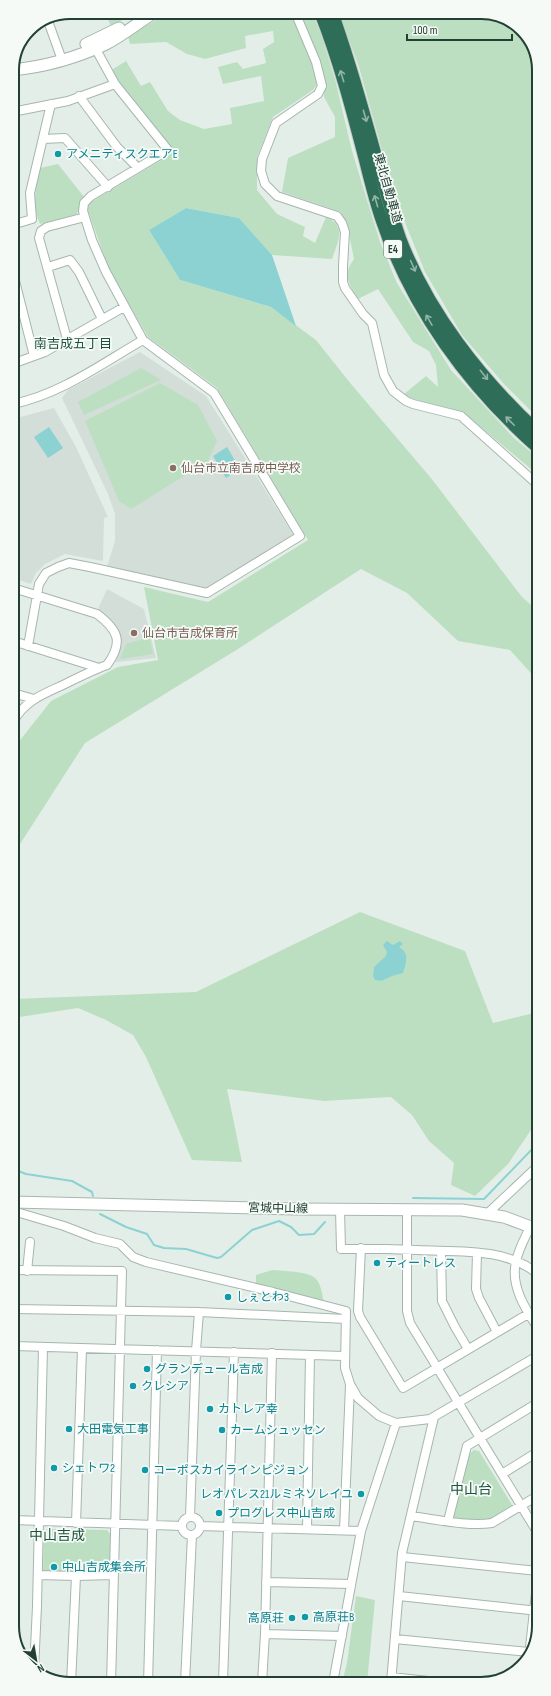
<svg xmlns="http://www.w3.org/2000/svg" width="551" height="1696" font-family="'Sofia Sans Condensed','Noto Sans JP',sans-serif">
  <style>
    .built { fill: #d2ded7 }
    .green { fill: #bddfc1 }
    .water { fill: #8cd2d3 }
    .lines { fill: none; stroke-linecap: round; stroke-linejoin: round }
    .stream { stroke: #8cd2d3; stroke-width: 2 }
    .minor-casing { stroke: #a6b6ae; stroke-width: 10 }
    .tertiary-casing { stroke: #a6b6ae; stroke-width: 13 }
    .motorway-casing { stroke: #c1cac6; stroke-width: 14 }
    .minor { stroke: #fff; stroke-width: 8 }
    .tertiary { stroke: #fff; stroke-width: 11 }
    .motorway { stroke: #2e6d57; stroke-width: 12 }
    .oneway { stroke: #92b4a7 }
    .culture-dot { fill: #0f9aa8; stroke: #f5faf7; stroke-width: 1.5 }
    .education-dot { fill: #8d6e63; stroke: #f5faf7; stroke-width: 1.5 }
    .labels { text-anchor: middle; stroke-width: 3.5; stroke-linejoin: round; paint-order: stroke }
    .shield { fill: #f5faf7; stroke: #62786e; stroke-width: 1 }
    .shield-label { font-size: 11px; font-weight: bold; fill: #234034 }
    .culture-label { font-size: 12px; fill: #0d838f; stroke: #f5faf7; text-anchor: start }
    .street-label { font-size: 12px; fill: #234034; stroke: #f5faf7 }
    .education-label { font-size: 12px; fill: #785e54; stroke: #f5faf7; text-anchor: start }
    .neighbourhood-label { font-size: 13px; fill: #1e523e; stroke: #f5faf7 }
    .quarter-label { font-size: 14px; fill: #1e523e; stroke: #f5faf7 }
    .rim { fill: none; stroke: #234034; stroke-width: 2 }
  </style>
  <rect width="100%" height="100%" fill="#e4eee8"/>
  <path class="built" d="M140,352L206,396L294,536L207,589L107,567L115,541V514L108,494L62,398L68,390Z
    M54,408L76,447L108,517L104,518L103,561L65,554L45,564L36,573L31,584L13,578V419Z
    M107,589L144,609L156,658L116,662L120,640L115,625L107,616L98,609Z"/>
  <path class="green" d="M103,12H133L134,14L111,26L105,13Z
    M170,12H292L314,66L317,84L313,90L273,117L257,157V190L277,214L305,227L303,236L315,243L326,217C348,226 337,243 332,259L272,255L239,218L186,208L149,230L180,280L271,307L316,340L351,384L431,478L522,597L538,611V681L510,650L458,641L407,593L361,569L238,649L85,743L13,855V749L51,701L118,667L158,660L144,587L208,602L308,540L217,388L148,337L110,272L86,205L173,153L110,71L126,61L141,86L150,82L168,111L180,120L204,129L232,124L230,108L264,101L261,76L223,84L218,67L237,62L243,69L266,63L263,49L274,42L273,31L245,36L246,48L205,59L187,54L166,42L130,44L128,36Z
    M298,12H312L322,37L335,79L352,151L380,242L397,283L451,370L514,438L538,458V475L464,413L410,398L404,394L426,376L438,387L436,365L429,351L413,342L378,289L358,299C349,284 342,275 354,259L348,229L341,212L282,192L288,158L335,137V117L324,97V76Z
    M339,12H485L519,26L537,55L538,418L503,383L462,335L425,272L406,225L382,150L359,67Z
    M58,164L85,198L80,205L77,214L40,224C31,206 36,188 40,168Z
    M141,368L161,380L84,415L78,402Z
    M160,383L198,405L217,441L208,461L131,509L119,501L85,421Z
    M148,629L153,654L120,659L126,644L143,639L142,630Z
    M360,912L465,951L493,1023L538,1012V1123L533,1127L508,1164L475,1196L451,1185L454,1163L429,1141L412,1115L391,1097L324,1101L227,1089L242,1162L192,1160L146,1057L133,1035L106,1020L78,1008L13,1018V999L196,992Z
    M272,1270C283,1271 307,1271 315,1278C321,1283 322,1294 324,1302L256,1284V1275Z
    M474,1450L479,1451L514,1508L493,1521L484,1522L455,1519L453,1517L468,1455Z
    M47,1529L107,1530L112,1536L109,1573L43,1572L44,1532Z
    M356,1596L375,1600L367,1683H342L347,1663Z"/>
  <path class="water" d="M186,208L239,218L272,255L296,326L271,307L180,280L149,230Z
    M49,427L63,448L48,458L34,437Z
    M227,447L240,469L226,478L213,456Z
    M387,941L393,945L400,941L403,944L399,947C410,953 406,963 403,973L392,976L381,981L375,980L373,976L374,967L386,956L387,952L383,945Z"/>
  <g class="lines">
    <path class="stream" d="M13,1169L26,1174L72,1181L92,1192L93,1196
      M413,1198L484,1199L538,1143
      M100,1214L126,1227L147,1234L154,1245L164,1248L186,1249L217,1258L221,1257L252,1230L279,1221L291,1227L299,1235L314,1234L325,1222"/>
    <g class="minor-casing">
      <path id="minor" d="M295,12L316,62L322,86L318,94L276,123L262,159L261,171L265,184L277,196L337,216L342,223L345,232L343,266V282L345,288L363,314L372,323L384,375L393,391L406,401L413,404L461,416L538,485
        M48,21L62,60
        M79,96L117,147L138,168
        M12,112L68,101L115,84
        M43,139L65,138L108,187
        M12,225L32,219L30,193L51,104
        M48,267L70,260L79,272L102,319
        M12,269L34,356
        M67,339L39,238L41,231L47,227L85,217
        M12,364L45,352L124,307
        M13,404C61,394 101,364 143,340
        M13,588L97,614C118,630 124,642 107,665C93,670 79,677 65,684C44,694 25,700 13,722
        M13,641L99,668
        M28,646L39,584L46,573L58,567L69,563L90,567L207,593L300,536L214,393L143,340L106,272L92,240L83,211L84,203L91,196L168,150L115,84L93,44
        M13,693L34,699
        M340,1209L341,1249C366,1248 392,1249 417,1250C457,1252 507,1247 539,1275
        M407,1210V1311L410,1323L539,1535
        M13,1211L64,1226L95,1238L120,1244L133,1257L146,1262L273,1292L346,1311L345,1368L350,1384L358,1398L379,1416L396,1423L430,1419L539,1355
        M487,1214L538,1166
        M530,1227C525,1238 518,1250 516,1262C510,1286 526,1310 539,1330
        M361,1248L358,1311L360,1317L403,1388L528,1314
        M441,1251L442,1301L455,1327L468,1349
        M477,1253L476,1289L479,1298L497,1332
        M14,1270L122,1271L111,1684
        M27,1271L30,1242
        M14,1309L199,1312L346,1319
        M14,1346L344,1356
        M502,1474L539,1451
        M411,1516C434,1519 469,1527 492,1523L539,1495
        M182 1526a9 9 0 1 1 18 0a9 9 0 1 1-18 0Z
        M190,1517L196,1351L199,1312
        M14,1520L182,1526
        M448,1521L467,1446L539,1402
        M76,1523L82,1349
        M200,1526L361,1531
        M307,1529L310,1355
        M344,1530L350,1385
        M402,1557L538,1571
        M38,1575L76,1576L114,1575
        M266,1582L351,1584
        M399,1596L539,1611
        M265,1634L342,1636
        M395,1639L529,1652
        M529,1656L539,1566
        M34,1670L37,1606L43,1347
        M391,1677L438,1682
        M185,1683L192,1535
        M223,1683L234,1352
        M262,1683L265,1634L272,1353
        M333,1683L361,1531L396,1423
        M391,1683L402,1553L434,1417
        M71,1684L76,1576
        M148,1684L157,1350"/>
    </g>
    <g class="tertiary-casing">
      <path id="tertiary" d="M86,44L119,28
        M12,70C43,67 78,57 106,44C123,35 139,22 155,12
        M13,1202L295,1209L462,1210L504,1217L539,1230"/>
    </g>
    <g class="motorway-casing">
      <path id="motorway" d="M320,12C339,60 352,110 365,160C370,180 375,201 382,221C412,309 468,386 538,448
        M332,12C350,61 363,110 377,160C384,186 391,212 400,238C428,312 481,379 538,432"/>
    </g>
    <use href="#minor" class="minor"/>
    <use href="#tertiary" class="tertiary"/>
    <use href="#motorway" class="motorway"/>
  </g>
  <defs><path id="oneway-shaft" d="M-6 0H5M1.5-3L5.5 0L1.5 3" fill="none" stroke-width="1.6" stroke-linecap="round" stroke-linejoin="round"/></defs>
  <g class="oneway">
    <use href="#oneway-shaft" transform="translate(342 76) rotate(-107)"/>
    <use href="#oneway-shaft" transform="translate(365 116) rotate(74)"/>
    <use href="#oneway-shaft" transform="translate(376 201) rotate(-106)"/>
    <use href="#oneway-shaft" transform="translate(413 266) rotate(66)"/>
    <use href="#oneway-shaft" transform="translate(429 320) rotate(-120)"/>
    <use href="#oneway-shaft" transform="translate(484 375) rotate(51)"/>
    <use href="#oneway-shaft" transform="translate(510 421) rotate(-135)"/>
  </g>
  <g class="culture-dot">
    <circle cx="58" cy="154" r="4"/>
    <circle cx="377" cy="1263" r="4"/>
    <circle cx="228" cy="1297" r="4"/>
    <circle cx="147" cy="1369" r="4"/>
    <circle cx="133" cy="1386" r="4"/>
    <circle cx="210" cy="1409" r="4"/>
    <circle cx="69" cy="1429" r="4"/>
    <circle cx="222" cy="1430" r="4"/>
    <circle cx="54" cy="1468" r="4"/>
    <circle cx="145" cy="1470" r="4"/>
    <circle cx="361" cy="1494" r="4"/>
    <circle cx="219" cy="1513" r="4"/>
    <circle cx="54" cy="1567" r="4"/>
    <circle cx="305" cy="1617" r="4"/>
    <circle cx="292" cy="1618" r="4"/>
  </g>
  <g class="education-dot">
    <circle cx="173" cy="468" r="4"/>
    <circle cx="134" cy="633" r="4"/>
  </g>
  <g class="labels">
    <rect class="shield" x="384" y="240" width="18" height="18" rx="3"/>
    <g class="shield-label">
      <text x="393" y="253">E4</text>
    </g>
    <g class="culture-label">
      <text x="66" y="158">アメニティスクエアE</text>
      <text x="385" y="1267">ティートレス</text>
      <text x="236" y="1301">しぇとわ3</text>
      <text x="155" y="1373">グランデュール吉成</text>
      <text x="141" y="1390">クレシア</text>
      <text x="218" y="1413">カトレア幸</text>
      <text x="77" y="1433">大田電気工事</text>
      <text x="230" y="1434">カームシュッセン</text>
      <text x="62" y="1472">シェトワ2</text>
      <text x="153" y="1474">コーポスカイラインピジョン</text>
      <text x="353" y="1498" text-anchor="end">レオパレス21ルミネソレイユ</text>
      <text x="227" y="1517">プログレス中山吉成</text>
      <text x="62" y="1571">中山吉成集会所</text>
      <text x="313" y="1621">高原荘B</text>
      <text x="284" y="1622" text-anchor="end">高原荘</text>
    </g>
    <g class="street-label">
      <text transform="translate(388 188) rotate(74)" y="4">東北自動車道</text>
      <text transform="translate(278 1208) rotate(1)" y="4">宮城中山線</text>
    </g>
    <g class="education-label">
      <text x="181" y="472">仙台市立南吉成中学校</text>
      <text x="142" y="637">仙台市吉成保育所</text>
    </g>
    <g class="neighbourhood-label">
      <text x="73" y="348">南吉成五丁目</text>
    </g>
    <g class="quarter-label">
      <text x="471" y="1494">中山台</text>
      <text x="57" y="1540">中山吉成</text>
    </g>
  </g>
  <path d="M0 0H551V1696H0ZM70 19H481A51 51 0 0 1 532 70V1626A51 51 0 0 1 481 1677H70A51 51 0 0 1 19 1626V70A51 51 0 0 1 70 19Z" fill="#f5faf7" fill-rule="evenodd"/>
  <path class="rim" d="M70 19H481A51 51 0 0 1 532 70V1626A51 51 0 0 1 481 1677H70A51 51 0 0 1 19 1626V70A51 51 0 0 1 70 19Z"/>
  <g transform="translate(36 1660) rotate(149)" stroke="#f5faf7" stroke-width="3" paint-order="stroke">
  <path d="M0-3L7 15L0 10L-7 15Z" fill="#234034"/>
  <text y="-6" font-size="11" font-weight="bold" text-anchor="middle" fill="#234034">N</text>
  </g>
  <path d="M407 34v6h105v-6" fill="none" stroke="#234034" stroke-width="2"/>
  <text x="413" y="34" font-size="12" fill="#234034" stroke="#f5faf7" stroke-width="3" paint-order="stroke">100 m</text>
</svg>
